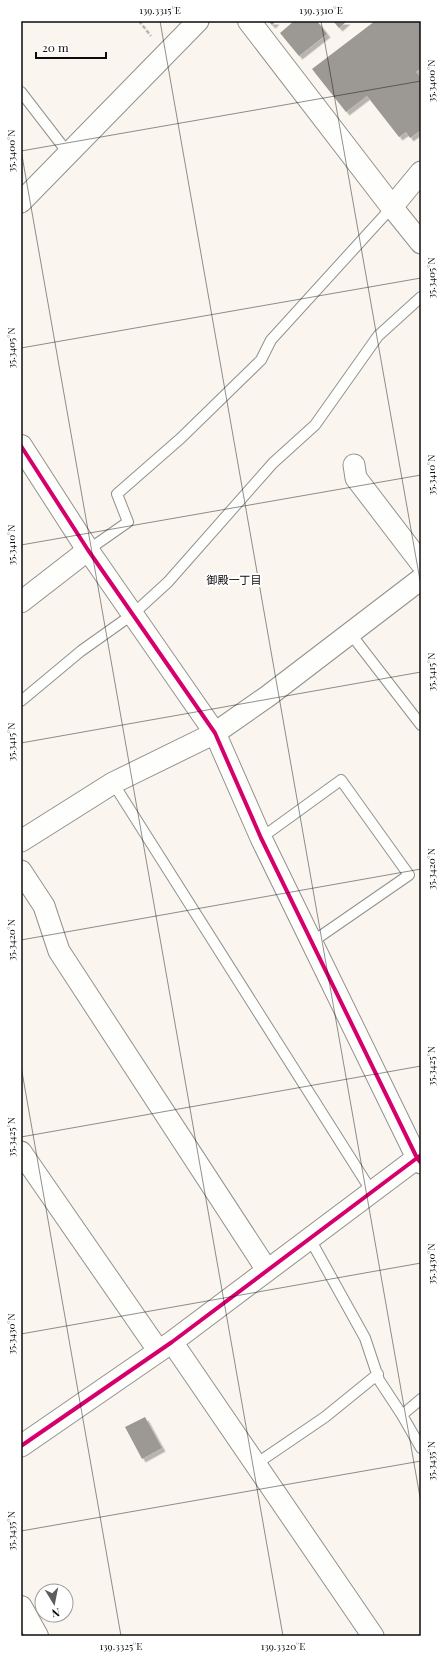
<svg xmlns="http://www.w3.org/2000/svg" width="442" height="1657" font-family="'Playfair Display','Noto Sans JP',serif">
  <style>
    .building { fill: #9c9995; filter: url(#shadow) }
    .lines { fill: none; stroke-linecap: round; stroke-linejoin: round }
    .service-casing { stroke: #93918e; stroke-width: 12 }
    .minor-casing { stroke: #93918e; stroke-width: 23 }
    .tertiary-casing { stroke: #93918e; stroke-width: 24 }
    .path { stroke: #b7b6b5; stroke-width: 2.5; stroke-dasharray: 4 2; stroke-linecap: butt }
    .service { stroke: #fefefd; stroke-width: 10 }
    .minor { stroke: #fefefd; stroke-width: 21 }
    .tertiary { stroke: #fefefd; stroke-width: 22 }
    .cycleway-casing { stroke: #fff; stroke-width: 6 }
    .cycleway { stroke: #d6006c; stroke-width: 4 }
    .ticks { fill: none; stroke: #0b0b0b; stroke-width: 1; stroke-opacity: 0.45 }
    .labels { text-anchor: middle; stroke-width: 4; stroke-linejoin: round; paint-order: stroke }
    .neighbourhood-label { font-size: 11px; fill: #0b0b0b; stroke: #fff }
    .neatline { fill: none; stroke: #0b0b0b; stroke-width: 1.5 }
    .ticks-label { font-size: 10px; text-anchor: middle; fill: #0b0b0b }
  </style>
  <defs>
    <filter id="shadow"><feDropShadow dx="3.5" dy="3.5" stdDeviation="0" flood-color="#0004"/></filter>
  </defs>
  <rect width="100%" height="100%" fill="#faf6ef"/>
  <path class="building" d="M268,21H276L272,25Z
    M294,21H317L327,34L299,56L280,33Z
    M333,21H347L339,28Z
    M375,21H421V68L416,72L421,77V130L410,138L406,132L399,137L367,96L346,112L312,69Z
    M145,1417L162,1448L142,1459L125,1427Z"/>
  <g class="lines">
    <g class="service-casing">
      <path id="service" d="M21,92L68,153
        M88,550L128,522L117,494L181,438L261,360L271,340L392,207
        M350,633L421,725
        M21,701L81,651L133,614L168,582L273,463L315,425L378,336L421,297
        M113,783L372,1192
        M261,838L341,780L409,875L312,942
        M310,1239L365,1338L379,1380L402,1415L421,1448
        M402,1415L421,1399
        M256,1464L325,1417L378,1374"/>
    </g>
    <g class="minor-casing">
      <path id="minor" d="M421,172L392,207L421,243
        M21,202L198,21
        M354,465L356,478L421,563
        M21,602L88,550L215,733L261,838L417,1158L421,1163
        M21,841L113,783L215,733L268,696L421,579
        M21,871L44,906L59,951L267,1270
        M21,1152L158,1350
        M172,1342L373,1636
        M21,1446L172,1342L421,1155"/>
    </g>
    <g class="tertiary-casing">
      <path id="tertiary" d="M249,21L392,207
        M21,446L88,550
        M21,1607L37,1636"/>
    </g>
    <path class="path" d="M139,21L151,36"/>
    <use href="#service" class="service"/>
    <use href="#minor" class="minor"/>
    <use href="#tertiary" class="tertiary"/>
    <g class="cycleway-casing">
      <path id="cycleway" d="M21,446L88,550L215,733L261,838L417,1158L421,1163
        M21,1446L172,1342L421,1155"/>
    </g>
    <use href="#cycleway" class="cycleway"/>
  </g>
  <path class="ticks" d="M160,21L421,1503M321,21L421,586M21,150L283,1636M21,151L421,81M21,348L421,278M21,545L421,475M21,743L421,672M21,940L421,869M21,1066L121,1636M21,1137L421,1066M21,1334L421,1263M21,1531L421,1461"/>
  <g class="labels">
    <g class="neighbourhood-label">
      <text x="234" y="584">御殿一丁目</text>
    </g>
  </g>
  <rect width="442" height="1657" fill="none" stroke="#ffffff" stroke-width="44"/>
  <g transform="translate(54 1603) rotate(170)"><circle r="19" fill="#ffffff" stroke="#9d9d9d"/>
  <path d="M0-3L7 15L0 10L-7 15Z" fill="#5f5d5b"/>
  <text y="-6" font-size="11" font-weight="bold" text-anchor="middle" fill="#0b0b0b">N</text>
  </g>
  <path d="M36 52v6h70v-6" fill="none" stroke="#0b0b0b" stroke-width="2"/>
  <text x="42" y="52" font-size="12" fill="#0b0b0b" stroke="#ffffff" stroke-width="3" paint-order="stroke">20 m</text>
  <rect x="22" y="22" width="398" height="1613" class="neatline"/>
  <g class="ticks-label">
    <text x="160" y="14">139.3315°E</text>
    <text x="321" y="14">139.3310°E</text>
    <text transform="translate(431 81) rotate(-90)" y="4">35.3400°N</text>
    <text transform="translate(11 151) rotate(-90)" y="4">35.3400°N</text>
    <text transform="translate(431 278) rotate(-90)" y="4">35.3405°N</text>
    <text transform="translate(11 348) rotate(-90)" y="4">35.3405°N</text>
    <text transform="translate(431 475) rotate(-90)" y="4">35.3410°N</text>
    <text transform="translate(11 545) rotate(-90)" y="4">35.3410°N</text>
    <text transform="translate(431 672) rotate(-90)" y="4">35.3415°N</text>
    <text transform="translate(11 742) rotate(-90)" y="4">35.3415°N</text>
    <text transform="translate(431 869) rotate(-90)" y="4">35.3420°N</text>
    <text transform="translate(11 940) rotate(-90)" y="4">35.3420°N</text>
    <text transform="translate(431 1066) rotate(-90)" y="4">35.3425°N</text>
    <text transform="translate(11 1137) rotate(-90)" y="4">35.3425°N</text>
    <text transform="translate(431 1264) rotate(-90)" y="4">35.3430°N</text>
    <text transform="translate(11 1334) rotate(-90)" y="4">35.3430°N</text>
    <text transform="translate(431 1461) rotate(-90)" y="4">35.3435°N</text>
    <text transform="translate(11 1531) rotate(-90)" y="4">35.3435°N</text>
    <text x="121" y="1650">139.3325°E</text>
    <text x="283" y="1650">139.3320°E</text>
  </g>
</svg>
